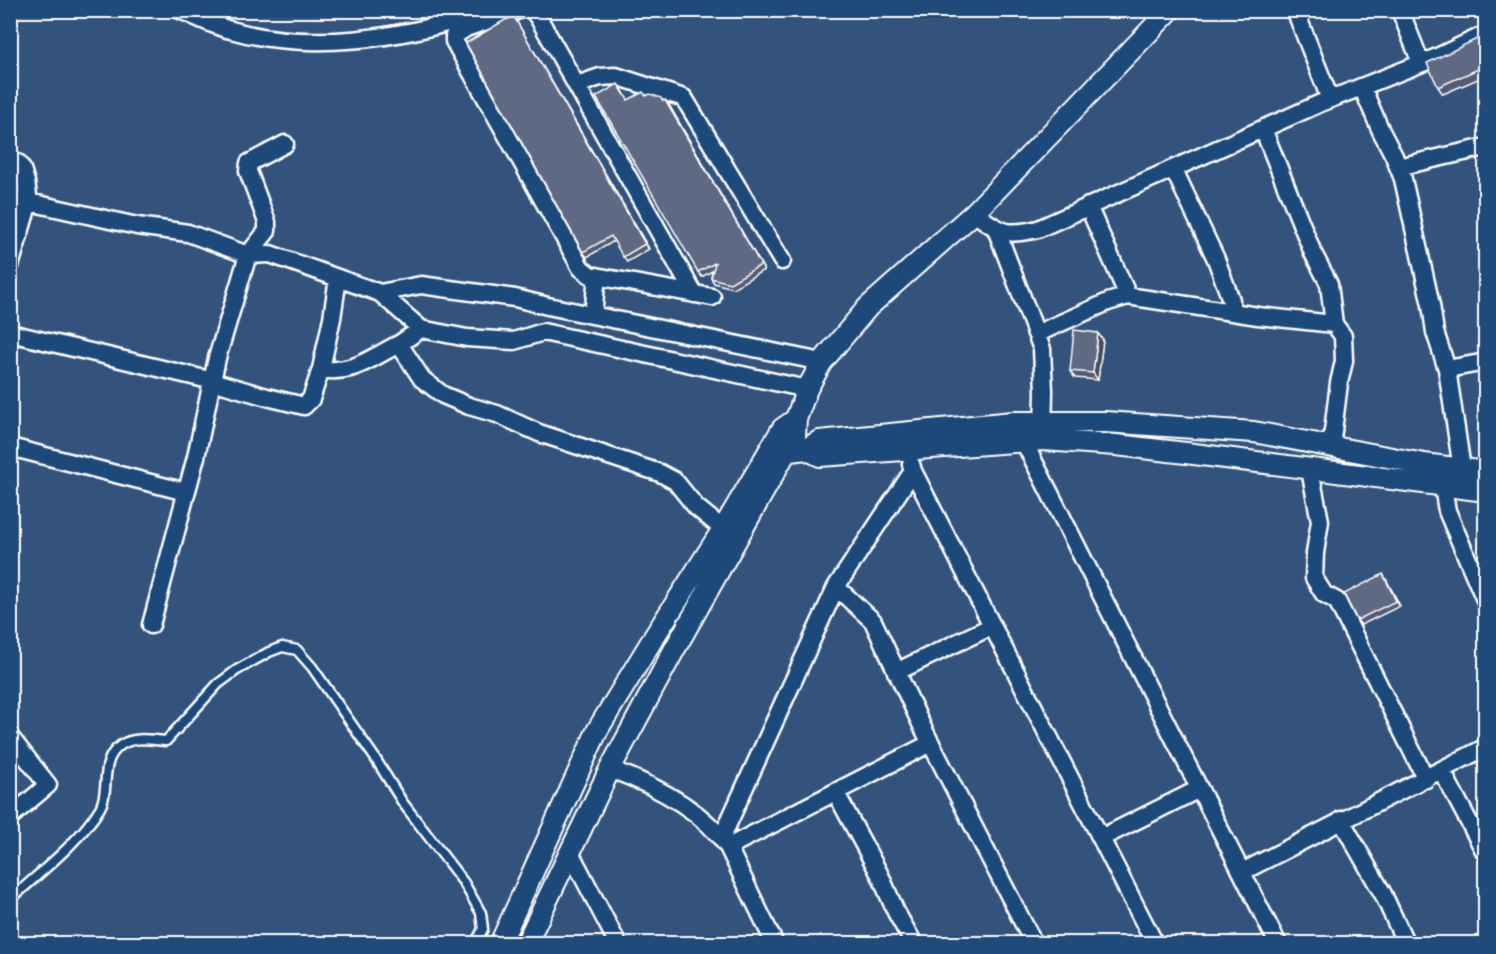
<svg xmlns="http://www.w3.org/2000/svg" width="1496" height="954" font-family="Pangolin,sans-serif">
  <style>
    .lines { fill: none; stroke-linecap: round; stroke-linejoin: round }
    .service-casing { stroke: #fff; stroke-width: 13 }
    .minor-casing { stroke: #fff; stroke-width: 21 }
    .tertiary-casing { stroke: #fff; stroke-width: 24 }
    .service { stroke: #1f4a7a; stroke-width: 8 }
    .minor { stroke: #1f4a7a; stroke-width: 16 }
    .tertiary { stroke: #1f4a7a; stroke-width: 20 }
    .wall { fill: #535a72; stroke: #fff; stroke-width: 1.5 }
    .shaded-wall { fill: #444a5c; stroke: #fff; stroke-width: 1.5 }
    .building { fill: #616984; stroke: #fff; stroke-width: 1.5 }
  </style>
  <rect width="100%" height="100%" fill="#33537d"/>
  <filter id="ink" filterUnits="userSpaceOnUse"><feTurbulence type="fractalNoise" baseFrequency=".0167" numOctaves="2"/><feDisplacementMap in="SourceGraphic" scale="12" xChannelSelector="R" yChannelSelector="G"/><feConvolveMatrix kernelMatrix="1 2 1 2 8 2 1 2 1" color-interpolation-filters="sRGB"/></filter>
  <g filter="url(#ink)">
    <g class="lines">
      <g class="service-casing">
        <path id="service" d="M10,900C40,872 79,843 100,808C111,789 98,761 121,745C134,736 151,740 166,741L218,684L237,670L269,652L282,647L297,650L312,667L375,758L403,803L464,883L481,913L483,929L475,944"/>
      </g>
      <g class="minor-casing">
        <path id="minor" d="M180,10C197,17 214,26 231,30C307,52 402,39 476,14
          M519,10L466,28L454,36V41L581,268L590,275L712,297
          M532,10L538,17L694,294
          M1295,10L1330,99
          M1400,10L1421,63
          M577,85L600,77L616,76L684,98L782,261
          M1362,87L1381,131L1394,156L1403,179L1431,305L1435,332L1447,369L1462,469
          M1263,129L1313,253L1329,284L1334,324L1343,336L1344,361L1339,383L1331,447
          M10,161L18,163L22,169L26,182L29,202L10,266
          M1398,167L1486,147
          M1174,170L1216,259L1231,300V311
          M10,196L29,202L137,226L188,233L248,255L270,254L380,293L421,329L467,338L514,341L543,332L807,389
          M1088,206L1128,296
          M974,213C1001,232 1004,237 1038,229L1323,102L1435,58L1486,34
          M996,229L1042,349L1044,391L1043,433
          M380,293L421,285L515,298L548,306L822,362
          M593,315L597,276
          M421,329L399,344L422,379L443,395L469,406L497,414L539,433L660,473L675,481L696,507L723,529
          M10,333L205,379L267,397L304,406L311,399L321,369L332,318L338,278
          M1036,334L1108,302L1128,296L1258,316L1334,324
          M321,369C353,375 372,357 399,344
          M1447,369L1486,362
          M1023,440L1278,944
          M10,447L186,492
          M1310,470L1320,521L1315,553L1314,578L1324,594L1337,601L1426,779
          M913,471L1155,944
          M1443,487L1447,511L1486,602
          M836,587L873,621L922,726L1034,944
          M151,625L196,457L217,358L248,255L267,231V222L248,171L249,163L285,144
          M896,672L992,626
          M10,737L48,785L10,817
          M610,769C654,785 702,809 728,847L775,944
          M1442,771L1486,854
          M836,793L880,875L896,912L914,944
          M1341,820L1383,894L1406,944
          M722,837L836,587L913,471L911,464
          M1101,838L1199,789
          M728,847L931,743
          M571,854L618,944
          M1242,872L1486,747"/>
      </g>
      <g class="tertiary-casing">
        <path id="tertiary" d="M806,449L820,456L1043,440L1116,445L1186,453L1486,491
          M768,454L806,449L819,441L1013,422H1105L1254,432L1424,464L1486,472
          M500,944L598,729L654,637L723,529L782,429L796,419
          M526,944L610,769L673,652L795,436L796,419L807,389L822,362L868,307L974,213L1170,10"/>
      </g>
      <use href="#service" class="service"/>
      <use href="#minor" class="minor"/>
      <use href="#tertiary" class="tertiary"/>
    </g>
    <path class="wall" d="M517,22L649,249L627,262L614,241L587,257L583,252Z
      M1485,35V76L1443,94L1438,87Z
      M622,89L628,100L646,96L663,101L669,105L764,270L733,288L714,283L711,278L712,271L702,277L698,272Z
      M1103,340L1098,380L1075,378L1070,371Z
      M1386,579L1400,606L1361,625L1357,620Z"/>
    <path class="shaded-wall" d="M514,17L517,22L649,249L645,244Z
      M665,100L669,105L764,270L761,265Z
      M1098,333L1103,340L1098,380L1093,373Z
      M1383,574L1386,579L1400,606L1396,601Z"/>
    <path class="building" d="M514,17L645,244L623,257L611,236L583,252L466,43L505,20Z
      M1485,35V66L1438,87L1427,63Z
      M618,84L628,100L643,92L646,96L650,94L661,98L663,101L665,100L761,265L730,283L711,278L715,263L698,272L596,97Z
      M1074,330L1098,333L1093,373L1070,371Z
      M1383,574L1396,601L1357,620L1344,594Z"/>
  </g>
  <rect width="1496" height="954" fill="none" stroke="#1f4a7a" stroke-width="36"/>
  <rect x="18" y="18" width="1460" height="918" fill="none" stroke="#fff" stroke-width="2" filter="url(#ink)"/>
</svg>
